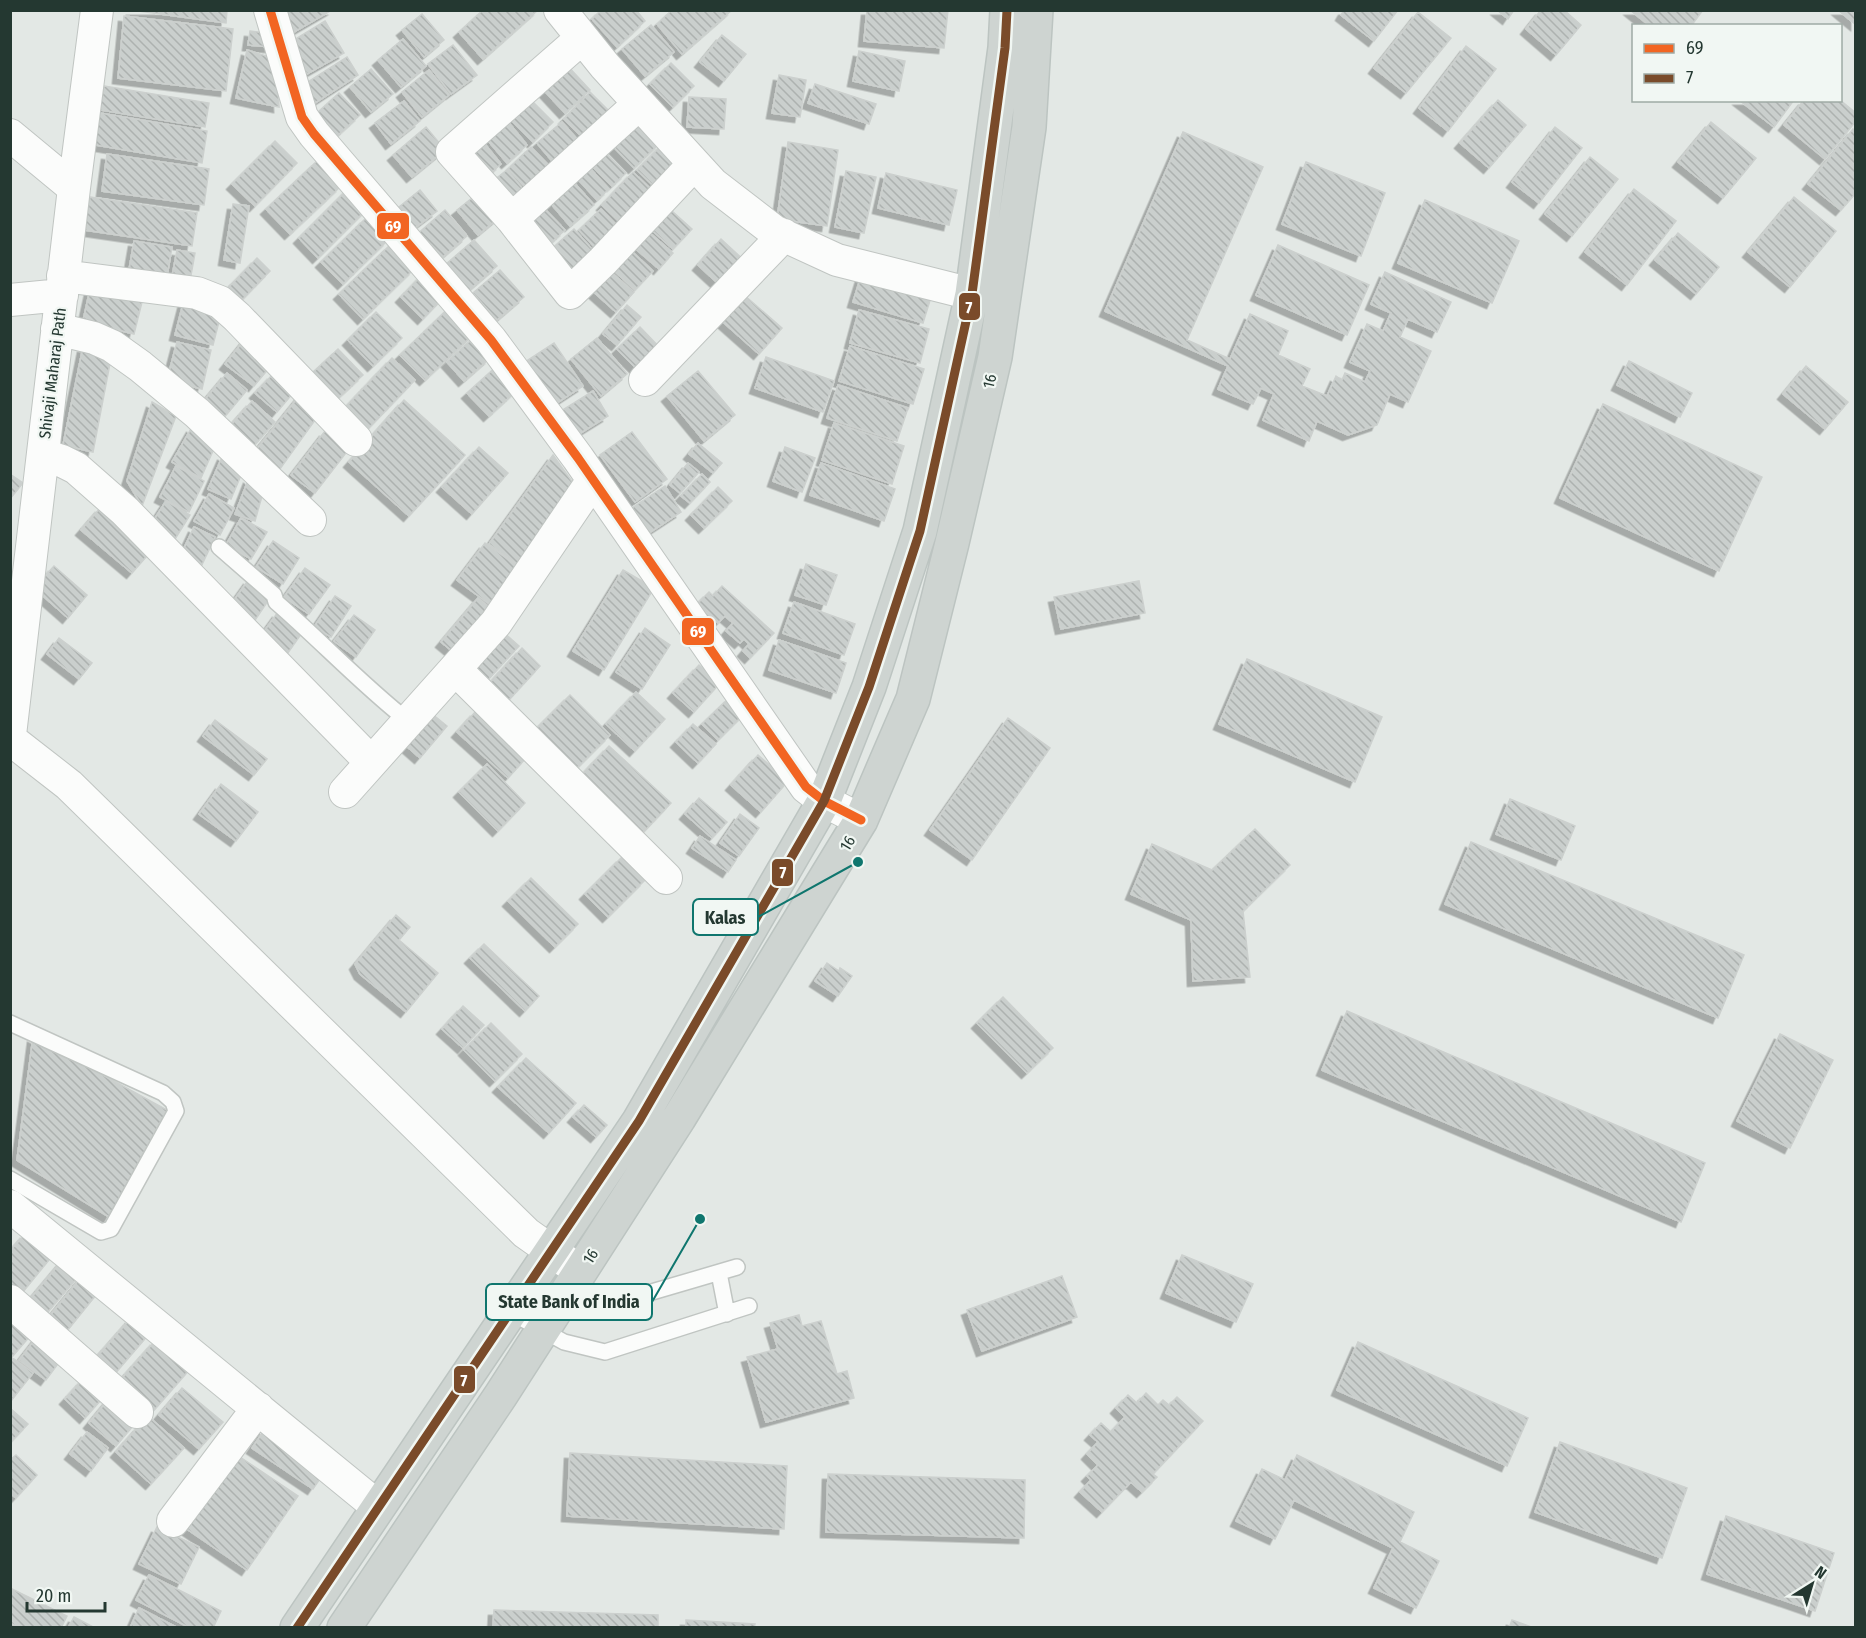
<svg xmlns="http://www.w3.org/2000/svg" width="1866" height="1638" font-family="'Fira Sans Condensed',sans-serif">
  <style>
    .building { fill: url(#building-back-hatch); stroke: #ccd0ce; stroke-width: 1.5; filter: url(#shadow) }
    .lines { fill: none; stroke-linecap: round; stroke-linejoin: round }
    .lane-casing { stroke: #c0c5c2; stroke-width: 18 }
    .street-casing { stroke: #c0c5c2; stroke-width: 34 }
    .primary-casing { stroke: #bcc4c1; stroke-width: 36 }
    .lane { stroke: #fbfcfb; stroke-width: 15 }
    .street { stroke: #fbfcfb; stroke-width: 32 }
    .primary { stroke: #ced4d1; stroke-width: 33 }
    .bus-1-casing { stroke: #f1f7f3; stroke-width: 14 }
    .bus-2-casing { stroke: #f1f7f3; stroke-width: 14 }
    .bus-1 { stroke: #f26522; stroke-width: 9 }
    .bus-2 { stroke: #7a4b2a; stroke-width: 9 }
    .labels { text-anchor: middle; stroke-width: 4.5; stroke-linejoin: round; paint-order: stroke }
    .street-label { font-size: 16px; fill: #243831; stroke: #f1f7f3 }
    .leader { fill: none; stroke: #0f766e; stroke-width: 2 }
    .callout-dot { fill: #0f766e; stroke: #f1f7f3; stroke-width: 2 }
    .callout { fill: #f1f7f3; stroke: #0f766e; stroke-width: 2 }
    .callout-label { font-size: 18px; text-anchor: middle; font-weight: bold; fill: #243831 }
    .line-badge { stroke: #f1f7f3; stroke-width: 2 }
    .badge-label { font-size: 16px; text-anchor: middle; font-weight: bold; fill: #fff }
  </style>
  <defs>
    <pattern id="building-back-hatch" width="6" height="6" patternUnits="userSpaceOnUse" patternTransform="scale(1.5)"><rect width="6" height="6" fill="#cacfcd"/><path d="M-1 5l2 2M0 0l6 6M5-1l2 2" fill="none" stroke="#adb2b0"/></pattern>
    <filter id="shadow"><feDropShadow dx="-5.5" dy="5.5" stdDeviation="0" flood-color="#0004"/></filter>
  </defs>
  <rect width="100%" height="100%" fill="#e3e8e5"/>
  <path class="building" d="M131,10H227L226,23Z
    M275,10H332L289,35Z
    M483,10H538L483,59L459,32Z
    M601,10H636L645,21L617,47L592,19Z
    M672,10H732L682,54L657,24Z
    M867,10H948L944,48L864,41Z
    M1344,10H1398L1374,41L1341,15Z
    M1497,10H1514L1508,19Z
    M1541,10H1564L1581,25L1556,55L1526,29Z
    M1630,10H1703L1691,26H1650Z
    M1838,10H1856V25Z
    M1418,12L1451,38L1406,93L1374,68Z
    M422,14L444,40L424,57L402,30Z
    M124,16L233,29L226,91L118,78Z
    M325,21L344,53L307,74L289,43Z
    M651,25L674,52L645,76L622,49Z
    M250,31L272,34L270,47L248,45Z
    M722,35L746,54L724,81L700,62Z
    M403,39L426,66L401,87L378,60Z
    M453,45L477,75L451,94L428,64Z
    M1466,46L1496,69L1448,131L1419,108Z
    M247,50L276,59L279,107L236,98Z
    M859,51L905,61L899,91L853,81Z
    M347,57L358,75L312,105L300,87Z
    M564,62L590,90L565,113L539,85Z
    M671,63L694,86L673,107L650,84Z
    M371,69L393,94L371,112L350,87Z
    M429,70L449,95L422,117L402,92Z
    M779,75L806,80L800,117L772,113Z
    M815,84L876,104L869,124L808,103Z
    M104,86L209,103L205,127L100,110Z
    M590,92L613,115L587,142L564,119Z
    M339,93L360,115L337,136L316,114Z
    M527,96L553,122L533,142L507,116Z
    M689,97L726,99L724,129L687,127Z
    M1498,100L1526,125L1489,168L1460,143Z
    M1739,100H1794L1774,127Z
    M1804,100H1840L1856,113V121L1825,159L1784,125Z
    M404,101L420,121L391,144L375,123Z
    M100,113L207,131L202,163L95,145Z
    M633,115L660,143L634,168L607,140Z
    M505,118L527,145L507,163L484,136Z
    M562,122L583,146L558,168L537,143Z
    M1711,122L1756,158L1723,198L1678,162Z
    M426,127L445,150L412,177L393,155Z
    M1555,127L1582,148L1539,203L1512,182Z
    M1853,129L1856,131V193L1841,210L1808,184Z
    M1183,132L1263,167L1187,340L1230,359L1250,314L1288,331L1278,355L1310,369L1302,386L1327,396L1336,376L1342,380L1345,373L1365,382L1370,371L1350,362L1367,324L1383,331L1391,313L1371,304L1385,272L1451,302L1437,332L1408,319L1400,337L1431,351L1408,402L1390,394L1377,425L1348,435L1317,421L1309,441L1263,420L1274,394L1261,388L1253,404L1218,389L1228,366L1105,311Z
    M480,138L501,164L483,180L461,154Z
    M275,141L297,163L255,206L232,184Z
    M665,142L688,164L660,192L637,170Z
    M788,142L838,150L827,226L777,219Z
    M531,147L554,171L531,193L508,169Z
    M602,149L626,173L612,186L588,162Z
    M107,154L209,169L204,205L102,191Z
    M1590,157L1618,179L1572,236L1545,214Z
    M317,161L341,186L290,234L266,209Z
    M1306,162L1385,193L1361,256L1282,224Z
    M586,164L609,189L597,200L574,175Z
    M507,170L527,194L509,209L489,184Z
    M846,171L876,177L864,233L835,227Z
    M633,172L657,195L625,227L602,205Z
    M886,173L957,190L949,225L878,208Z
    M570,178L594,205L570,226L547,199Z
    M349,188L369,207L318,258L299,238Z
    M1634,189L1676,221L1627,285L1585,252Z
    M420,190L437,211L411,231L394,211Z
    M482,190L502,215L478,235L457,210Z
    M90,197L197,213L192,246L85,230Z
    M1794,197L1836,231L1790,287L1748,252Z
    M1425,200L1519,241L1492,303L1398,263Z
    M537,201L565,230L542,251L515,223Z
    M662,202L692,229L673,249L644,223Z
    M233,204L249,206L240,263L224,260Z
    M601,209L625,234L602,255L579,230Z
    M445,210L467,236L437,262L415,236Z
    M366,218L388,240L343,284L321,262Z
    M643,227L673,253L659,269L629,243Z
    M574,229L600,258L574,282L547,253Z
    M1678,233L1719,267L1696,294L1655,260Z
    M721,239L748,264L725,290L698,265Z
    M474,240L497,266L468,291L445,265Z
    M134,241L172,247L166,282L128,276Z
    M390,245L414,269L363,319L339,294Z
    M1278,245L1369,285L1347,335L1256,295Z
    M627,247L653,271L635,290L609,266Z
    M177,250L195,253L189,286L171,282Z
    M257,258L270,271L241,301L227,289Z
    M605,267L634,292L616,312L587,286Z
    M500,270L524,297L497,320L473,293Z
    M862,273L932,294L923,323L853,302Z
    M422,275L444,297L423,319L401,297Z
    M91,285L143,298L134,334L83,321Z
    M736,288L782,328L759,354L714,314Z
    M184,300L222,310L213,345L175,335Z
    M453,304L478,330L425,380L400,355Z
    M627,305L641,317L617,345L603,334Z
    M859,310L929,329L920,363L850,343Z
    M376,312L402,338L373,366L348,340Z
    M640,327L665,353L643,375L617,349Z
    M597,338L627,374L601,396L571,359Z
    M245,339L274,362L254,386L225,364Z
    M472,339L490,358L464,381L447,362Z
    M177,342L211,350L202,389L167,380Z
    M554,343L583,386L554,405L525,362Z
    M850,346L924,369L913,404L839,381Z
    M83,347L112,353L93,452L63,445Z
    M338,349L363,375L334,402L309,376Z
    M766,357L834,381L823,412L755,388Z
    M392,358L415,380L366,431L343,410Z
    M1629,361L1692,393L1680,417L1617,385Z
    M497,366L518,389L489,416L467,393Z
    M1806,366L1848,402L1825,429L1783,394Z
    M698,371L735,415L704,441L667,396Z
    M227,373L247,390L222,420L202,403Z
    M273,374L293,393L277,412L255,393Z
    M838,385L908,408L897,441L827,418Z
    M593,391L608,416L576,436L561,411Z
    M300,395L320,413L275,476L252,455Z
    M404,400L465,455L409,516L349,462Z
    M252,401L275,422L253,447L230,426Z
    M152,402L176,416L142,506L127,481Z
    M1603,404L1762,477L1719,571L1560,498Z
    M834,423L904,446L892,484L822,460Z
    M192,427L216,444L201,478L172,462Z
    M325,431L349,449L315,493L291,475Z
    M632,432L667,479L635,502L600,455Z
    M698,443L722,463L713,473L689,454Z
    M479,447L508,473L472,514L442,487Z
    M785,447L815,458L802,492L773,481Z
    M223,455L244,468L231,499L208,489Z
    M553,455L576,487L524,569L489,544Z
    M688,463L699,472L680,493L670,485Z
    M821,463L895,489L884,521L810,495Z
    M176,466L204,481L189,512L160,497Z
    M10,474L23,483L10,499Z
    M702,474L710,482L690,503L681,496Z
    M249,478L264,489L255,521L235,514Z
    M665,486L681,512L649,533L632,508Z
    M718,487L732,501L704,528L691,515Z
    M209,494L234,508L220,535L194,521Z
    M166,501L190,515L172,544L148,529Z
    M101,507L152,550L132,573L81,530Z
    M241,518L267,532L251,559L226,545Z
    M194,527L215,537L199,571L178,561Z
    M273,541L299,558L283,584L256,567Z
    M485,543L520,568L492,606L457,580Z
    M806,564L837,575L826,605L795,595Z
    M54,566L87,595L68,618L34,588Z
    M305,568L330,585L309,614L284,597Z
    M623,570L654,588L604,670L573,651Z
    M249,579L272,595L251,626L227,610Z
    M1139,581L1145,613L1061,629L1054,597Z
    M722,586L774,633L750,658L743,651L749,644L744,639L740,643L726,631L733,623L725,616L718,623L697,604L709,592L713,596Z
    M335,596L351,606L331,637L314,627Z
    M478,598L495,612L458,656L441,642Z
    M794,602L855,624L844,655L783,633Z
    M278,612L304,630L283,660L257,641Z
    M354,615L375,630L356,657L334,641Z
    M645,628L670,645L642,689L616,672Z
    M502,631L519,646L485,683L468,668Z
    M59,638L92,663L79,679L47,654Z
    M779,640L846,663L836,693L769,670Z
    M522,648L540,666L506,703L488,685Z
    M1247,659L1382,717L1355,782L1219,724Z
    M699,665L720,683L694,712L673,693Z
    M636,692L665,719L635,751L606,724Z
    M570,695L610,735L572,773L532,733Z
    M730,697L745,713L718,740L702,724Z
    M476,711L526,758L508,778L457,732Z
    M431,713L447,726L420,758L404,744Z
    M1008,718L1050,748L972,860L930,830Z
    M215,720L267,759L254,775L203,736Z
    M693,724L716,744L698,763L676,742Z
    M609,746L671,803L638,838L576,781Z
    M758,755L788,781L761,812L731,785Z
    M487,764L525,803L498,831L459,792Z
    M221,784L258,812L236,841L199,814Z
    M699,798L727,822L712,838L685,814Z
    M1510,799L1575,826L1561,860L1496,834Z
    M740,814L759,828L739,856L720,843Z
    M1255,829L1290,865L1243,911L1250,977L1193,981L1191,920L1131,894L1152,844L1212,870Z
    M700,836L736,860L728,872L692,848Z
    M1471,842L1744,955L1718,1018L1445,904Z
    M622,857L645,880L608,917L585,894Z
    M531,878L578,924L555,947L508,901Z
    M396,915L410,927L399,940L438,973L406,1012L360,974L355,964Z
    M484,944L539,996L525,1011L470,958Z
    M827,963L839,971L840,968L852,976L838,996L815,981Z
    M1003,997L1053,1048L1027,1073L977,1023Z
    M463,1006L484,1025L463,1048L442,1029Z
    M1347,1011L1705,1163L1681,1222L1322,1070Z
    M491,1023L522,1054L495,1081L464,1050Z
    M1780,1034L1833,1060L1790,1148L1737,1121Z
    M33,1037L167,1110L109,1217L17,1160Z
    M526,1058L576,1103L549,1133L498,1087Z
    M584,1105L607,1125L596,1137L573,1117Z
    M26,1233L53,1255L18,1298L10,1292V1251Z
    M1182,1255L1253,1284L1236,1322L1166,1293Z
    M66,1256L83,1271L42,1319L25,1305Z
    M82,1276L100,1290L63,1336L45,1322Z
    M1062,1276L1077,1317L982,1351L967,1310Z
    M18,1314L36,1329L12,1357L10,1355V1323Z
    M799,1315L802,1326L821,1321L837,1374L847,1371L854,1398L766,1422L747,1357L778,1349L770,1323Z
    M131,1318L149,1334L107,1383L88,1367Z
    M40,1333L66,1353L46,1380L19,1360Z
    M156,1340L190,1369L149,1416L115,1386Z
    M1358,1342L1528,1418L1507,1466L1337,1390Z
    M10,1356L33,1373L11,1401H10Z
    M87,1375L107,1393L85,1418L65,1399Z
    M182,1388L223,1422L199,1449L159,1415Z
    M1146,1393L1158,1405L1163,1400L1169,1405L1177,1397L1203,1421L1153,1474L1157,1477L1142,1492L1131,1482L1102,1512L1080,1492L1091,1480L1087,1476L1098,1465L1087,1454L1098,1442L1090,1435L1101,1423L1111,1432L1125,1417L1116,1408L1128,1395L1137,1403Z
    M111,1396L138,1420L116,1446L89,1423Z
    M10,1408L28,1424L10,1443Z
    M148,1416L184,1448L151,1484L116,1452Z
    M265,1429L326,1470L313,1489L252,1448Z
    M87,1432L108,1448L91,1471L70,1454Z
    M1560,1442L1687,1488L1662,1558L1535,1512Z
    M234,1453L298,1496L247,1570L184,1527Z
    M570,1453L787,1466L784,1529L567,1516Z
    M16,1455L37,1475L16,1498L10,1493V1460Z
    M1297,1455L1414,1512L1400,1542L1439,1561L1416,1608L1374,1588L1393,1548L1294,1500L1275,1539L1236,1521L1262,1469L1285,1480Z
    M828,1474L1025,1480L1024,1538L826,1532Z
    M1726,1516L1834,1553L1815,1611L1707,1574Z
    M157,1527L199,1547L181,1584L139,1564Z
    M149,1575L221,1611L213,1628H190L136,1600Z
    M10,1588L67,1616L61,1628H20L10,1623Z
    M139,1608L178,1628H130Z
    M494,1610L658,1615V1628H493Z
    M74,1617L95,1628H68Z
    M686,1620L755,1624L754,1628H686Z
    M1512,1620L1534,1628H1509Z"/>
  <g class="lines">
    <g class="lane-casing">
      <path id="lane" d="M219,547L274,595L276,602C321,641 361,684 408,721
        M10,1023L163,1093L173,1102L176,1111L111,1229L101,1232L10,1179
        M719,1273L727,1314
        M565,1295L599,1300L621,1301L737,1267
        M510,1312L564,1342L605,1352L749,1306"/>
    </g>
    <g class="street-casing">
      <path id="street" d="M270,10L302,117L314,134L491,340L578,458L806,787L824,801L861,820
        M560,10L605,66L713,184L774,231L837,260L972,294
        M582,38L452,152L512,219L570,293L603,261L694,164
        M10,135L74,188
        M512,219L639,104
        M63,276L197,293L220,302L237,317L356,440
        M10,300L62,295
        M57,329L94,338L112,346L140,366L197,413L310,520
        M645,380L784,235
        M43,455L62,461L76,468L125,511L371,762
        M455,669L666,878
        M10,735L74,188L97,10
        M10,739L69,785L526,1233L574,1267
        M345,792L496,623L593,480
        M10,1206L378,1507
        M10,1301L137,1412
        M173,1521L258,1408"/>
    </g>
    <g class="primary-casing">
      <path id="primary" d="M297,1628L639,1121L824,801L869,687L920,531L972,294L1005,48L1007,10
        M344,1628L501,1395L679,1118L861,820L913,699L952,543L995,357L1029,127L1036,10"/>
    </g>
    <use href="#lane" class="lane"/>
    <use href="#street" class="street"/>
    <use href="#primary" class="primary"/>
    <g class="bus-1-casing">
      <path id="bus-1" d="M270,10L302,117L314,134L491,340L578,458L806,787L824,801L861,820"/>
    </g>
    <g class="bus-2-casing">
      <path id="bus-2" d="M297,1628L639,1121L824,801L869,687L920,531L972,294L1005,48L1007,10"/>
    </g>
    <use href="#bus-1" class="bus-1"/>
    <use href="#bus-2" class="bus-2"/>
  </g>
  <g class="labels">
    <g class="street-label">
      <text transform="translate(52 373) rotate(-83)" y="6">Shivaji Maharaj Path</text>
      <text transform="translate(989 381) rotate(-77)" y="6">16</text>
      <text transform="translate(847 843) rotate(-59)" y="6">16</text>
      <text transform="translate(590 1256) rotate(-57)" y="6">16</text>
    </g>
  </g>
  <path class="leader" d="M858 862L758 917M700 1219L652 1302"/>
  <g class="callout-dot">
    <circle cx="858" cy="862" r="6"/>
    <circle cx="700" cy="1219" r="6"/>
  </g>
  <g class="callout">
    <rect x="693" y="899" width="65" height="36" rx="6"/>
    <rect x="486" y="1284" width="166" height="36" rx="6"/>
  </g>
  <g class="callout-label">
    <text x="725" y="924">Kalas</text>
    <text x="569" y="1308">State Bank of India</text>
  </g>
  <g class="line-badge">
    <rect x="376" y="212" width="34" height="28" rx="6" fill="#f26522"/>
    <rect x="958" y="292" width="23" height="29" rx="6" fill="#7a4b2a"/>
    <rect x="681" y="617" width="34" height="29" rx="6" fill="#f26522"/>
    <rect x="771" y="858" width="23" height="29" rx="6" fill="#7a4b2a"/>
    <rect x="453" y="1365" width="23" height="29" rx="6" fill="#7a4b2a"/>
  </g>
  <g class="badge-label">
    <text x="393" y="232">69</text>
    <text x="969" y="313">7</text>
    <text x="698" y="637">69</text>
    <text x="783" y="878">7</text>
    <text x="464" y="1386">7</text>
  </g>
  <rect width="1866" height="1638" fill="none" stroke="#243831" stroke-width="24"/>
  <rect x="1632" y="24" width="210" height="78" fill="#f1f7f3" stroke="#9faba5" stroke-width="1.5"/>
  <rect x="1644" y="44" width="30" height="9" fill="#f26522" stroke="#9faba5" stroke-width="1.5"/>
  <text x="1686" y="54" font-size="18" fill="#243831">69</text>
  <rect x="1644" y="74" width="30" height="9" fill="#7a4b2a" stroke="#9faba5" stroke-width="1.5"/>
  <text x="1686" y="84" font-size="18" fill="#243831">7</text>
  <g transform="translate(1812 1584) rotate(37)" stroke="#f1f7f3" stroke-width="4.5" paint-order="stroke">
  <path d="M0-4.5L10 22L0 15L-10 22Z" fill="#243831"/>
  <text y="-9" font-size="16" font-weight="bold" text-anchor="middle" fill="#243831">N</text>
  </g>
  <path d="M27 1602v9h78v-9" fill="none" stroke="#243831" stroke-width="3"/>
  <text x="36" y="1602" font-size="18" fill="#243831" stroke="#f1f7f3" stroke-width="4.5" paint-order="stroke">20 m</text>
</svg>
